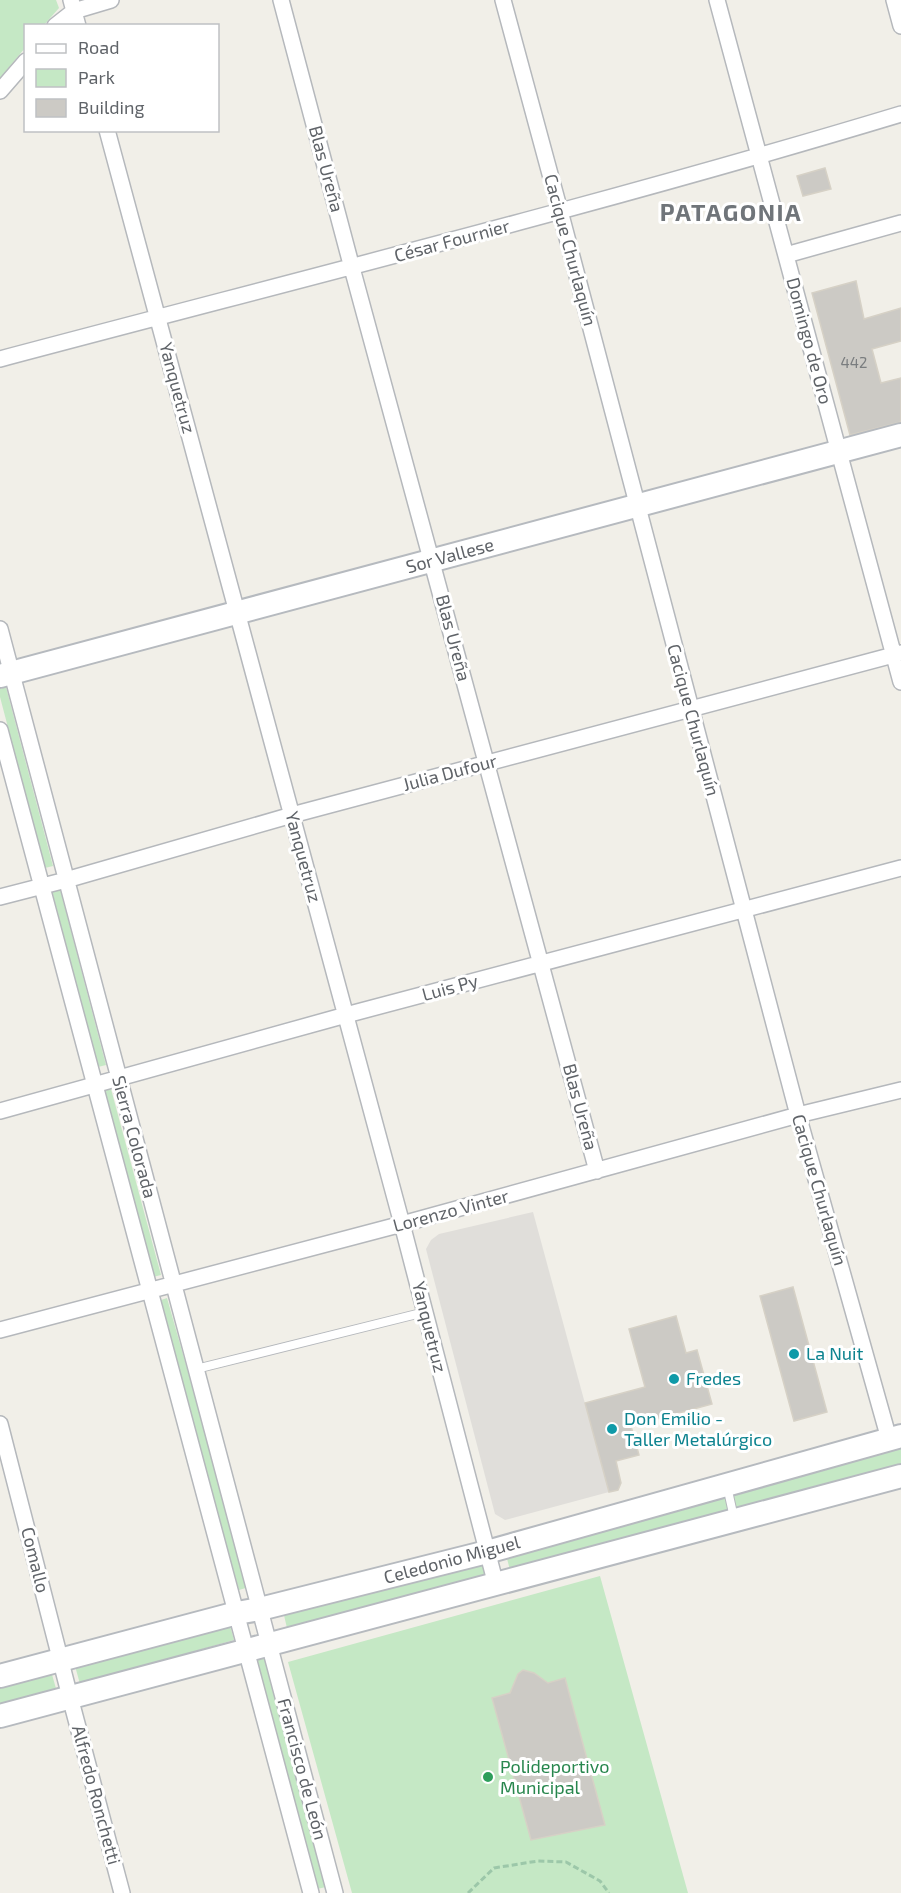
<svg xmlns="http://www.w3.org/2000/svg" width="901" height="1893" font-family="'Exo 2',sans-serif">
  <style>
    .industrial { fill: #e0deda }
    .green { fill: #c5e8c5 }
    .building { fill: #cccac5; stroke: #d6d1c6; stroke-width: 1.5 }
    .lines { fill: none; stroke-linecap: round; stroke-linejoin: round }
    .lane-casing { stroke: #b5b8bc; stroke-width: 10 }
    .street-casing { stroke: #b5b8bc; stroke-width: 18 }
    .secondary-casing { stroke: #b6babf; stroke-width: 26 }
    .path { stroke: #9cc7a9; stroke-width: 3; stroke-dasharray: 6 3; stroke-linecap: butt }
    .lane { stroke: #fff; stroke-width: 8 }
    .street { stroke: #fff; stroke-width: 15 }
    .secondary { stroke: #fff; stroke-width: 22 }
    .culture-dot { fill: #0f9aa8; stroke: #fff; stroke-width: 2 }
    .leisure-dot { fill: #2e9e5b; stroke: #fff; stroke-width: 2 }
    .labels { text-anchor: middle; stroke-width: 6; stroke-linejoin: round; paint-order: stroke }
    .number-label { font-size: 15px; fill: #7a7d7f }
    .street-label { font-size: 18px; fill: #5f6368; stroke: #fff }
    .culture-label { font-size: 18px; fill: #0d838f; stroke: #fff; text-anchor: start }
    .leisure-label { font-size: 18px; fill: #27864d; stroke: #fff; text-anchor: start }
    .district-label { font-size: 24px; font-weight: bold; letter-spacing: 1.5px; fill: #70757a; stroke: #fff }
  </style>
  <rect width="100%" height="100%" fill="#f1efe8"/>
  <path class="industrial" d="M533,1212L609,1492L505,1520L495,1514L426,1249L431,1240L439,1234Z"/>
  <path class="green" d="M0,0H56L59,8L44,25L26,26L25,48L0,78Z
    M6,687L53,866L45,868L0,697V689Z
    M60,889L106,1065L98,1067L52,891Z
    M111,1089L161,1275L153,1277L103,1091Z
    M167,1298L249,1587L239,1590L158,1301Z
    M901,1444V1464L510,1570L505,1551Z
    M482,1557L486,1574L287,1628L283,1611Z
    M600,1576L688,1893H352L288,1662Z
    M229,1622L234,1640L80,1684L75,1666Z
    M264,1656L326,1887L317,1889L256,1659Z
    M51,1671L57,1692L0,1707V1685Z"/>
  <path class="building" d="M825,168L831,189L803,196L797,176Z
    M856,281L864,319L901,308V341L872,349L881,383L901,378V422L850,435L812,293Z
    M793,1287L827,1412L794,1421L760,1296Z
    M676,1316L686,1353L697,1350L712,1404L631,1426L639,1455L616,1461L621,1483L618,1490L609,1492L585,1403L645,1387L629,1329Z
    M523,1670L534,1673L548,1683L565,1678L605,1825L531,1840L492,1698L510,1693L518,1674Z"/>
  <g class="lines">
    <g class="lane-casing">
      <path id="lane" d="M196,1369L425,1312
        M727,1486L734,1518"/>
    </g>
    <g class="street-casing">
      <path id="street" d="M71,0L78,26
        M281,0L352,268L597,1171
        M503,0L560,211L798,1115L889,1439
        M717,0L901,682
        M894,0L901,26
        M55,26L74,11L111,0
        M0,91L26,61
        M107,130L402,1224L496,1585
        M786,255L901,223
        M0,359C301,279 603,204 901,114
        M0,629L335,1893
        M0,730L311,1893
        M0,897L66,880L292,815L901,653
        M0,1111L346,1015L901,868
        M0,1330L402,1224L798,1115L901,1090
        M0,1424L70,1697L122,1893"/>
    </g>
    <g class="secondary-casing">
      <path id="secondary" d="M0,676L901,435
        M0,1676L237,1613L260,1609L487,1552L901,1436
        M0,1716L901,1476"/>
    </g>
    <path class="path" d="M468,1893L494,1868L538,1861L566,1862L600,1881L609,1893"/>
    <use href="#lane" class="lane"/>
    <use href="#street" class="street"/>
    <use href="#secondary" class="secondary"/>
  </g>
  <g class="culture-dot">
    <circle cx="794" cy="1354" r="6"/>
    <circle cx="674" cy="1379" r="6"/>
    <circle cx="612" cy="1429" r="6"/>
  </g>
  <circle class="leisure-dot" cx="488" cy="1777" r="6"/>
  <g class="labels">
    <g class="number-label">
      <text x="854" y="368">442</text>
    </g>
    <g class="street-label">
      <text transform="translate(326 169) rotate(75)" y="6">Blas Ureña</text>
      <text transform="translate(452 241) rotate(-15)" y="6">César Fournier</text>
      <text transform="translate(570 250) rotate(75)" y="6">Cacique Churlaquín</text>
      <text transform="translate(809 341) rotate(75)" y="6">Domingo de Oro</text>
      <text transform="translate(177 388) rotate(75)" y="6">Yanquetruz</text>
      <text transform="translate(450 556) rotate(-15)" y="6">Sor Vallese</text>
      <text transform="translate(453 638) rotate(75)" y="6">Blas Ureña</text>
      <text transform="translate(693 720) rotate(75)" y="6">Cacique Churlaquín</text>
      <text transform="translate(450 773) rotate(-15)" y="6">Julia Dufour</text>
      <text transform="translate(303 857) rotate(75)" y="6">Yanquetruz</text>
      <text transform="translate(450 988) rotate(-15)" y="6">Luis Py</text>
      <text transform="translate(580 1107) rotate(75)" y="6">Blas Ureña</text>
      <text transform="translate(134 1137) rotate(75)" y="6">Sierra Colorada</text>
      <text transform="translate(819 1190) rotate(74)" y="6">Cacique Churlaquín</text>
      <text transform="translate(451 1211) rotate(-15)" y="6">Lorenzo Vinter</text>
      <text transform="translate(429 1327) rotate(76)" y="6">Yanquetruz</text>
      <text transform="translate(35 1560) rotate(76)" y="6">Comallo</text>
      <text transform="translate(452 1560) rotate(-15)" y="6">Celedonio Miguel</text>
      <text transform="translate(302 1769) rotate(75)" y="6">Francisco de León</text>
      <text transform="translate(96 1795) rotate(75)" y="6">Alfredo Ronchetti</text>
    </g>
    <g class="culture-label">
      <text x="806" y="1360">La Nuit</text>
      <text x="686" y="1385">Fredes</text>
      <text x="624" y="1425">Don Emilio -<tspan x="624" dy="21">Taller Metalúrgico</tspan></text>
    </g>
    <g class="leisure-label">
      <text x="500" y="1773">Polideportivo<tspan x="500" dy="21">Municipal</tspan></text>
    </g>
    <g class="district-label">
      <text x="731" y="221">PATAGONIA</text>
    </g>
  </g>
  <rect x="24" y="24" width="195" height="108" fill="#ffffff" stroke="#bfc1c3" stroke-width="1.5"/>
  <rect x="36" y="44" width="30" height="9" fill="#ffffff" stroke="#bfc1c3" stroke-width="1.5"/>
  <text x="78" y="54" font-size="18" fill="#5f6368">Road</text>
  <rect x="36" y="69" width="30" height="18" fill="#c5e8c5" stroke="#bfc1c3" stroke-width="1.5"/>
  <text x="78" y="84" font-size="18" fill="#5f6368">Park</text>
  <rect x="36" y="99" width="30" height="18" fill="#cccac5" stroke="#bfc1c3" stroke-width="1.5"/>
  <text x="78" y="114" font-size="18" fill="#5f6368">Building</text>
</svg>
